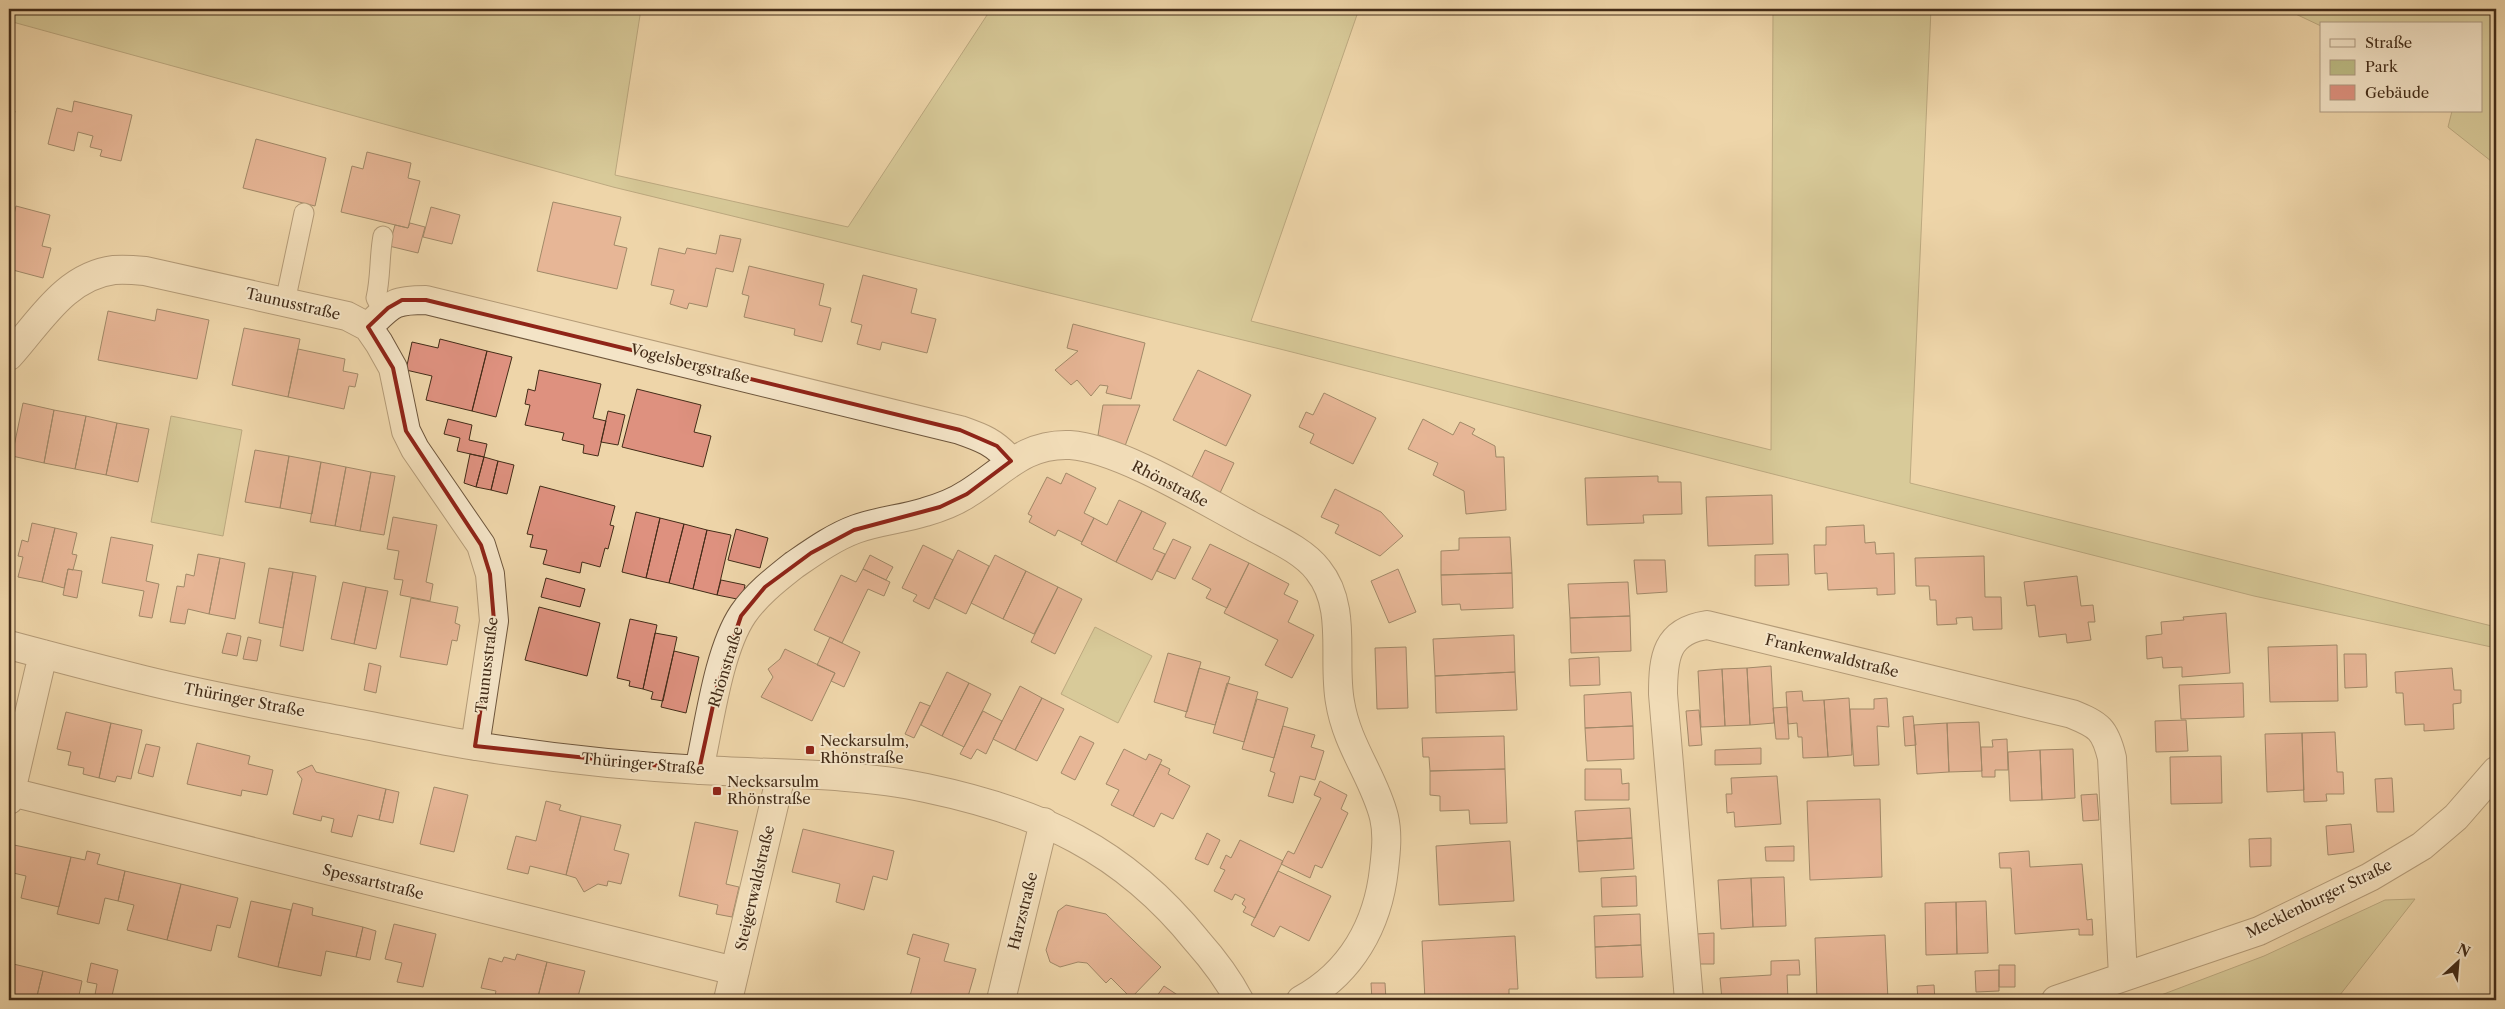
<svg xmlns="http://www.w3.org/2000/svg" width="2505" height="1009" font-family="'Libre Caslon Text',serif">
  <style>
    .green { fill: #bcbc85; stroke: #80744e }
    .building { fill: #de917f; stroke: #432c18 }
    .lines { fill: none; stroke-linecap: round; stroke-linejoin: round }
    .service-casing { stroke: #6e563c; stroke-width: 21 }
    .minor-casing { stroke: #6e563c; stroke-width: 30 }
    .service { stroke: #f4e4c7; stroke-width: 19 }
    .minor { stroke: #f4e4c7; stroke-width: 28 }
    .marked { fill: none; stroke: #8f2418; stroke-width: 4; stroke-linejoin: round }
    .poi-dot { fill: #8f2418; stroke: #f4e4c7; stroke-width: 2 }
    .labels { text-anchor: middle; stroke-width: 4; stroke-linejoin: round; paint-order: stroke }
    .street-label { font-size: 15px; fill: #432c18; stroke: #f4e4c7 }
    .poi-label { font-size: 15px; fill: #432c18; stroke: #f4e4c7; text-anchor: start }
  </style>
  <rect width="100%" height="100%" fill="#eed5a9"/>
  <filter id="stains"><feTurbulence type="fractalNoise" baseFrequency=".004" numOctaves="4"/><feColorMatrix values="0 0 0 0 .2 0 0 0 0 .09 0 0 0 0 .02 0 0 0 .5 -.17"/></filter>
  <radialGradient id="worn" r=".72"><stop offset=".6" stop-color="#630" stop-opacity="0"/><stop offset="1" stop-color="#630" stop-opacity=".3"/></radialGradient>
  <path class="green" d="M9,9H641L615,175L848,227L991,9H1359L1251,321L1771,450L1773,9H1931L1910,483L2496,627V648L2254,596L1280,349L613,187L9,21Z
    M2285,9H2496V165L2448,127L2452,111H2481V24H2321V26Z
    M171,416L242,430L223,536L151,522Z
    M1095,627L1152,656L1118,723L1061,694Z
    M2415,899L2336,1000H2148L2264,956L2385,900Z"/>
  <path class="building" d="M9,92L13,93L9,110L15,111L11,129H9Z
    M74,101L132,115L121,161L100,156L102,150L90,147L93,136L78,132L74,151L48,144L57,108L72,112Z
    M256,139L326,158L315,206L243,188Z
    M367,152L411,163L408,178L420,181L408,228L341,212L352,166L363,169Z
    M553,202L621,217L614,245L627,248L617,289L537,271Z
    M16,206L50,215L42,246L51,248L43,278L9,269V235Z
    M431,207L460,215L452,244L423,237Z
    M410,223L425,227L418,253L389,246L395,225L408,228Z
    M720,235L741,239L733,272L716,268L707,307L689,303L687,309L670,304L674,290L651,285L659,248L685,254L687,248L716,254Z
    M749,266L824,284L819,305L831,308L822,342L794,335L795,329L744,317L749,296L742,294Z
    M863,275L917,289L911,313L936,319L927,353L882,342L880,350L857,344L862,325L851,322Z
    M157,309L209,320L197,379L98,360L108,311L155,321Z
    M1073,324L1145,343L1131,399L1106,393L1108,386L1100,385L1091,396L1077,380L1071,385L1055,370L1078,351L1067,348Z
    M244,328L300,339L288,397L232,385Z
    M440,339L487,351L472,411L426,400L432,376L406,370L412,342L438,348Z
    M298,349L345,359L343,371L358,374L355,387L349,386L344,409L288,397Z
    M487,351L512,357L496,417L472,411Z
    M539,370L601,384L593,418L606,421L598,456L583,453L584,445L562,440L564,433L525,425L530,405L525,404L528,389L535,391Z
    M1198,370L1251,395L1226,446L1173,420Z
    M637,389L701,405L694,432L711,436L703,467L622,447Z
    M1324,393L1376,418L1353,464L1310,443L1314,434L1299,427L1306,412L1313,415Z
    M23,403L54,410L44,463L12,456Z
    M1103,405H1140L1125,446L1098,435Z
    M54,410L86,416L75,469L44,463Z
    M608,411L625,415L618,445L601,442Z
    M86,416L117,423L106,475L75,469Z
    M448,419L472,425L469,440L487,444L484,457L457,451L460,438L444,434Z
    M1423,419L1453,435L1460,422L1475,429L1472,434L1495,446L1496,457H1504L1506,510L1466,514L1464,491L1433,475L1438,463L1408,449Z
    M117,423L149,429L138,482L106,475Z
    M255,450L289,456L280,508L245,502Z
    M1205,450L1234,463L1220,493L1191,479Z
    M470,454L484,457L476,487L464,483Z
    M289,456L321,462L312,514L280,508Z
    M484,457L498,461L491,490L476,487Z
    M498,461L514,465L507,494L491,490Z
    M321,462L346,467L335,526L310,522Z
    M346,467L371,472L360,531L335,526Z
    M371,472L395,476L384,535L360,531Z
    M1066,473L1096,488L1084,513L1094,518L1082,542L1058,530L1055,536L1029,522L1032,516L1028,514L1047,477L1061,484Z
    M1658,476V482H1681L1682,514L1643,515L1644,523L1587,525L1585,478Z
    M540,486L615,506L610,525L614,526L608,549L605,548L600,567L582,562L580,573L543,564L547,550L530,547L533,535L527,534Z
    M1335,489L1381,512L1403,536L1380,556L1335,533L1339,525L1321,517Z
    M1772,495L1773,544L1708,546L1706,497Z
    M1119,500L1142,511L1116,562L1081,544L1094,518L1107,525Z
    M1142,511L1166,523L1153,549L1165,554L1152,580L1116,562Z
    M636,512L660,518L646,578L622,572Z
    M393,517L437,525L426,582L433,584L430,601L400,595L403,580L394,579L399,551L387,549Z
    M660,518L684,524L669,583L646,578Z
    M32,523L55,528L42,582L18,577L23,557L18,556L22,540L28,542Z
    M684,524L707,530L693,589L669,583Z
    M1864,525L1865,543L1875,542L1876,554L1894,553L1895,594L1877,595V588L1828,590L1827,573L1815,574L1814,545H1826V527Z
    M55,528L77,533L72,554L77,555L73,570L68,569L64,588L42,582Z
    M736,529L768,538L760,568L728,560Z
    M707,530L731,535L717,595L693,589Z
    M111,537L153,545L146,581L159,584L152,618L139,616L144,591L102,583Z
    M1510,537L1512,573L1441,575V551L1459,550V538Z
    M1173,539L1191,547L1175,579L1157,571Z
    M1210,544L1249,563L1227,608L1206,598L1211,589L1192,579Z
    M923,545L953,560L929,609L913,601L917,595L902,588Z
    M958,550L989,566L966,614L934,598Z
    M198,554L220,558L209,614L188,609L185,624L170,622L177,586L184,587L186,574L194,576Z
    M1788,554L1789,585L1755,586V555Z
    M870,555L893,567L886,580L863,569Z
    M995,555L1026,571L1003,619L971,603Z
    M1984,556L1985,597H2001L2002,629L1973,630L1972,617L1956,618L1957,624L1937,625L1936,600H1930L1929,586H1916L1915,558Z
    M220,558L245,563L235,619L209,614Z
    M1634,560H1665L1667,592L1637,594Z
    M1249,563L1289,584L1284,594L1298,601L1288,622L1314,635L1292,678L1265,665L1278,640L1224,613Z
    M269,568L293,572L283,628L259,623Z
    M68,569L82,571L77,598L63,595Z
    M863,569L890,582L884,596L868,589L842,643L814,630L841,575L856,582Z
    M1398,569L1416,612L1389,623L1371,581Z
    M1026,571L1058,587L1034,634L1003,619Z
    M293,572L316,576L303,651L280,646Z
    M1512,573L1513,608L1461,610L1460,604L1442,605L1441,575Z
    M2077,576L2081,606L2093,605L2095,622H2088L2091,640L2067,643L2066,634L2039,637L2035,605L2027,606L2024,582Z
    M546,578L585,589L580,607L541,597Z
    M721,580L745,585L742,600L717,595Z
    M343,582L366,587L354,644L331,639Z
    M1628,582L1630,616L1570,618L1568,584Z
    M366,587L388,591L376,649L354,644Z
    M1058,587L1082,599L1055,654L1031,642Z
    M411,598L458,607L455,623L460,625L457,641L452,640L447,665L400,657Z
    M539,607L600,623L587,676L525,660Z
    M2226,613L2230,673L2182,677V667L2163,668L2162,657L2147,659L2146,636L2162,634L2161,622L2184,620L2183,617Z
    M1630,616L1631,651L1571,653L1570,618Z
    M630,619L657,625L643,689L629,686L630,681L617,678Z
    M227,633L241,636L237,656L222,653Z
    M655,633L677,637L663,701L651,699L653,692L643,689Z
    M1514,635L1515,672L1435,676L1433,639Z
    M248,637L261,640L257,661L243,659Z
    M830,637L860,652L844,687L831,681L835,673L817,665Z
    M2337,645L2338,701L2270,702L2268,647Z
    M1406,647L1408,708L1377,709L1375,648Z
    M785,649L835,673L812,721L761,697L773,677L768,669L780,659Z
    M674,651L699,657L686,713L661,707Z
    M1168,653L1201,662L1187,712L1154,702Z
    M2344,654H2366L2367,687L2345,688Z
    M1599,657L1600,685L1570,686L1569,659Z
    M369,663L381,666L376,693L364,690Z
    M1771,666L1774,723L1750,725L1747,668Z
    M1199,668L1230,677L1215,725L1185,717Z
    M1747,668L1750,725L1725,726L1722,669Z
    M2452,668L2454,690H2461V703L2453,704L2454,729L2424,731V724L2405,725L2403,693H2396L2395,672Z
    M1722,669L1725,726L1701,727L1698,671Z
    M947,672L969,683L942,736L921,725Z
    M1515,672L1517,710L1436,713L1435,676Z
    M969,683L991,694L964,747L942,736Z
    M1227,683L1258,692L1244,742L1213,733Z
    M2243,683L2244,717L2181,719L2179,685Z
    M1020,686L1042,698L1015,750L993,739Z
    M1802,691L1803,701L1824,700L1828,757L1803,758L1802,737H1798L1797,723L1788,724L1786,692Z
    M1631,692L1633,726L1585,728L1584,695Z
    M1042,698L1064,709L1037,761L1015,750Z
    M1849,698L1852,755L1828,757L1824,700Z
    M1887,698L1889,727L1877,726L1879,765L1854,766L1850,709H1874V699Z
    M1257,699L1288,708L1274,758L1242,749Z
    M920,702L930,706L914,738L905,734Z
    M1787,707L1789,739H1776L1773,708Z
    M1699,710L1702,745L1689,746L1686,711Z
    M983,711L1002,721L986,754L977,749L971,759L960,754Z
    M66,712L111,723L99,778L83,774L84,768L68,765L71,752L57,749Z
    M1913,716L1916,745L1905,746L1903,717Z
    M2186,720L2188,751L2156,752L2155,721Z
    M1979,722L1982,771L1949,772L1947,723Z
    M111,723L142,730L131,779L117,776L115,782L99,778Z
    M1947,723L1949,772L1917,774L1914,725Z
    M1283,726L1315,735L1311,747L1324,751L1315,780L1300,776L1293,803L1268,796L1275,773L1270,771Z
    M1633,726L1634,759L1587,761L1585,728Z
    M2335,732L2337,772H2343L2344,794H2326L2327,801L2304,802L2302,733Z
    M2302,733L2304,790L2267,792L2265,734Z
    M1080,736L1094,743L1075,780L1061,773Z
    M1504,736L1505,769L1430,771L1429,757H1423L1422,738Z
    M2007,739L2008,770H1995V777H1982L1981,747H1993L1992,740Z
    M197,743L250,756L248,764L273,770L267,795L242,790L241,796L187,784Z
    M146,744L160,747L153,777L138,773Z
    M1761,748V764L1715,765V750Z
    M1124,749L1146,760L1149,754L1162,760L1133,816L1111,805L1119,790L1106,784Z
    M2073,749L2075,798L2042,800L2040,750Z
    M2040,750L2042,800L2010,801L2008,752Z
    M2221,756L2222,803L2171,804L2170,757Z
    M1160,764L1170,769L1168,774L1190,786L1173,819L1161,813L1154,827L1133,816Z
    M312,765L316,772L386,789L379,820L358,815L352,837L331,832L334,819L322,816L321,821L293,814L302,779L297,772Z
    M1505,769L1507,823L1470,824L1469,810L1440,811V796L1430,795V771Z
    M1585,769H1621L1622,784L1629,783V800H1585Z
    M1777,776L1781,824L1735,827L1734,812L1727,813L1726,794H1732L1731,778Z
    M2392,778L2394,812H2377L2375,779Z
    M1320,781L1347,795L1341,809L1348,813L1322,868L1315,865L1310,878L1281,864L1288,851L1294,854L1321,798L1314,795Z
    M434,787L468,795L454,852L420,844Z
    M386,789L399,792L393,823L379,820Z
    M2097,794L2099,820L2083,821L2081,795Z
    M1880,799L1882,877L1810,880L1807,801Z
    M546,801L561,805L559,810L581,816L566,875L530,866L528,874L507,869L516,836L536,841Z
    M1630,808L1632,838L1577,841L1575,811Z
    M581,816L621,825L614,850L629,854L621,884L608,881L607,886L598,884L584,892L576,878L566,875Z
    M695,822L738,831L726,884L739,887L732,917L716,914L718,905L679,896Z
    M2351,824L2354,852L2328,855L2326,826Z
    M803,829L894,851L887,880L873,876L864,910L836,902L840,884L792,872Z
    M1207,833L1220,840L1208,865L1195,859Z
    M1632,838L1634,869L1579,872L1577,841Z
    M2271,838V866L2250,867L2249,839Z
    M1240,840L1283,861L1255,918L1243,912L1246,907L1242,904L1245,899L1235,894L1232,900L1214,891L1225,870L1220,868L1226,855L1231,858Z
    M1510,841L1514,901L1439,905L1436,846Z
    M14,845L71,857L59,907L21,898L26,876L9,872Z
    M1794,846V861H1766L1765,847Z
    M87,851L100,854L97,864L125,871L118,901L105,898L99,924L57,914L71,857L85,860Z
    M2029,851L2030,867L2082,864L2087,920L2092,919L2093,935H2079V929L2015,934L2011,868H2000L1999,853Z
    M125,871L181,884L167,940L127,930L134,905L118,901Z
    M1278,871L1331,896L1309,941L1280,926L1274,937L1251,925Z
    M1636,876L1637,906L1602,907L1601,878Z
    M1784,877L1786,926L1753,927L1751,878Z
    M1751,878L1753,927L1721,929L1718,880Z
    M181,884L238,898L230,928L217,925L211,951L167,940Z
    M251,901L291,910L278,967L238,957Z
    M1986,901L1988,953L1957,954L1956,902Z
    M1956,902L1957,954L1926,955L1925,903Z
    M293,903L313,908L312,915L363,927L356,957L326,951L321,976L278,967Z
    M1066,905L1106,914L1161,967L1131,998L1111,978L1106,983L1087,963L1078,962L1060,967L1050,962L1046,950L1058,911Z
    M1640,914L1641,945L1595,947L1594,916Z
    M394,924L436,934L423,987L397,982L402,963L385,959Z
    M363,927L376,931L370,960L356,957Z
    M1714,933V964H1696V934Z
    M913,934L949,944L944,961L976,969L967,1000H909L920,958L907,954Z
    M1885,935L1888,1000H1817L1815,938Z
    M1515,936L1518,989H1509V1000H1425L1422,941Z
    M1641,945L1643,977L1596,978L1595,947Z
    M517,954L547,962L537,1000H494L496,991L481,988L489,958L502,962L504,957L515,960Z
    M1799,960L1800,975H1787L1788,1000H1722L1720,978L1771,975V961Z
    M547,962L585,971L577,1000H551L538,997Z
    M9,963L43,971L36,1000H9Z
    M91,963L118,970L111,1000H94L97,984L87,982Z
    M1999,965H2015V987H1999Z
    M1999,970V991L1976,992L1975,971Z
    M43,971L82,981L78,1000H36Z
    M1371,983H1385L1386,1000H1372Z
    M1934,985L1935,1000H1918L1917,986Z
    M1164,986L1185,1000H1154Z"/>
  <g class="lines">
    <g class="service-casing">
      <path id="service" d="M383,236C379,257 381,277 376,298L383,312
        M285,302L304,213"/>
    </g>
    <g class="minor-casing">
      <path id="minor" d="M368,327C392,304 392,300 426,300L960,430C983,438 994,442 1011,461
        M9,356C39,323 65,276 114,270C124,269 135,270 145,271L347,316L368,327L379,343L393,368L406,431L415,449L481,545L490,574L494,621L475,746
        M9,645C54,657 99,669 144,680C217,698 292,711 365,725C402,732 439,740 476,746C550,758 626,766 701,770C772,774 857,773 926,788C1040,812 1123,849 1197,941C1213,959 1228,979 1239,1000
        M699,770C709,726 718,651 743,614C757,594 775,580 794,565C813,552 834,537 856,529C878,521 903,519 925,512C939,508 955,502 967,494C1002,473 1023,443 1070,445C1119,448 1203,500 1248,524C1271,537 1302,549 1318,570C1348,607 1332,659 1340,702C1347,746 1374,777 1384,817C1388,834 1386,852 1384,869C1378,925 1351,973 1301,1000
        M11,792L735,971
        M9,800L43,654
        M728,1000L781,775
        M1001,1000L1044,822
        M1689,1000L1663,694C1663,657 1666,631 1707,625L2072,714C2099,725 2105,729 2112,758L2123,976
        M2056,1000L2259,931L2370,877L2422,846L2456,817L2496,771"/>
    </g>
    <use href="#service" class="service"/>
    <use href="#minor" class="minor"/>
  </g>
  <path d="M0 0H2505V1009H0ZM402,300H426L960,430L997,446L1011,461L967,494L940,507L854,530L811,553L765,587L741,616L717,687L699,770L475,746L494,621L490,574L481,545L406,431L393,368L368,327L388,308Z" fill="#eed5a9" fill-opacity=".55" fill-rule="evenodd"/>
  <path class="marked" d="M402,300H426L960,430L997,446L1011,461L967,494L940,507L854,530L811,553L765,587L741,616L717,687L699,770L475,746L494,621L490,574L481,545L406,431L393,368L368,327L388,308Z"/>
  <g class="poi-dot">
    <rect x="805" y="745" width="10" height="10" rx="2.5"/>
    <rect x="712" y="786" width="10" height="10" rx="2.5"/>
  </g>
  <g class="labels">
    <g class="street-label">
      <text transform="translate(293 304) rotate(13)" y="5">Taunusstraße</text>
      <text transform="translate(690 364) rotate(14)" y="5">Vogelsbergstraße</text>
      <text transform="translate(1170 484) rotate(27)" y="5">Rhönstraße</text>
      <text transform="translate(1832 656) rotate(14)" y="5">Frankenwaldstraße</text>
      <text transform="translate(487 665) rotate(-83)" y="5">Taunusstraße</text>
      <text transform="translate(726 667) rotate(-73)" y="5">Rhönstraße</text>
      <text transform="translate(244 700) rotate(11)" y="5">Thüringer Straße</text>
      <text transform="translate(643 764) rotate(5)" y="5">Thüringer Straße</text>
      <text transform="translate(373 882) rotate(14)" y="5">Spessartstraße</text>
      <text transform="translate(755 888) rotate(-77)" y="5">Steigerwaldstraße</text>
      <text transform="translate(2319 899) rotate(-26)" y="5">Mecklenburger Straße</text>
      <text transform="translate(1023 911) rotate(-76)" y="5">Harzstraße</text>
    </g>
    <g class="poi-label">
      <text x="820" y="746">Neckarsulm,<tspan x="820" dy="17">Rhönstraße</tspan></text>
      <text x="727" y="787">Necksarsulm<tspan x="727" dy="17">Rhönstraße</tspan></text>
    </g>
  </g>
  <rect width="2505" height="1009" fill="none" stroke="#eed5a9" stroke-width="30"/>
  <rect x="10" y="10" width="2485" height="989" fill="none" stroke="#432c18" stroke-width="2.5"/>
  <rect x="15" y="15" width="2475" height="979" fill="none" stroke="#432c18"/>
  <rect x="2320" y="22" width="162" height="90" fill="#f4e4c7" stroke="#ad9a81"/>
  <rect x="2330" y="39" width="25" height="8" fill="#f4e4c7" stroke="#ad9a81"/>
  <text x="2365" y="48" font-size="15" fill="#432c18">Straße</text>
  <rect x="2330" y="60" width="25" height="15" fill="#bcbc85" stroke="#ad9a81"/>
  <text x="2365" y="72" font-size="15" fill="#432c18">Park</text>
  <rect x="2330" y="85" width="25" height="15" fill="#de917f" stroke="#ad9a81"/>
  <text x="2365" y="98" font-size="15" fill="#432c18">Gebäude</text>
  <g transform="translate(2458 962) rotate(26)" stroke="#f4e4c7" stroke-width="4" paint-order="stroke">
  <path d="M0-4L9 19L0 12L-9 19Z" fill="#432c18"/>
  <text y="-8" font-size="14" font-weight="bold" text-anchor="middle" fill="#432c18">N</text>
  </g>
  <rect width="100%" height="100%" filter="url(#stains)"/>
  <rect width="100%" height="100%" fill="url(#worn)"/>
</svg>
